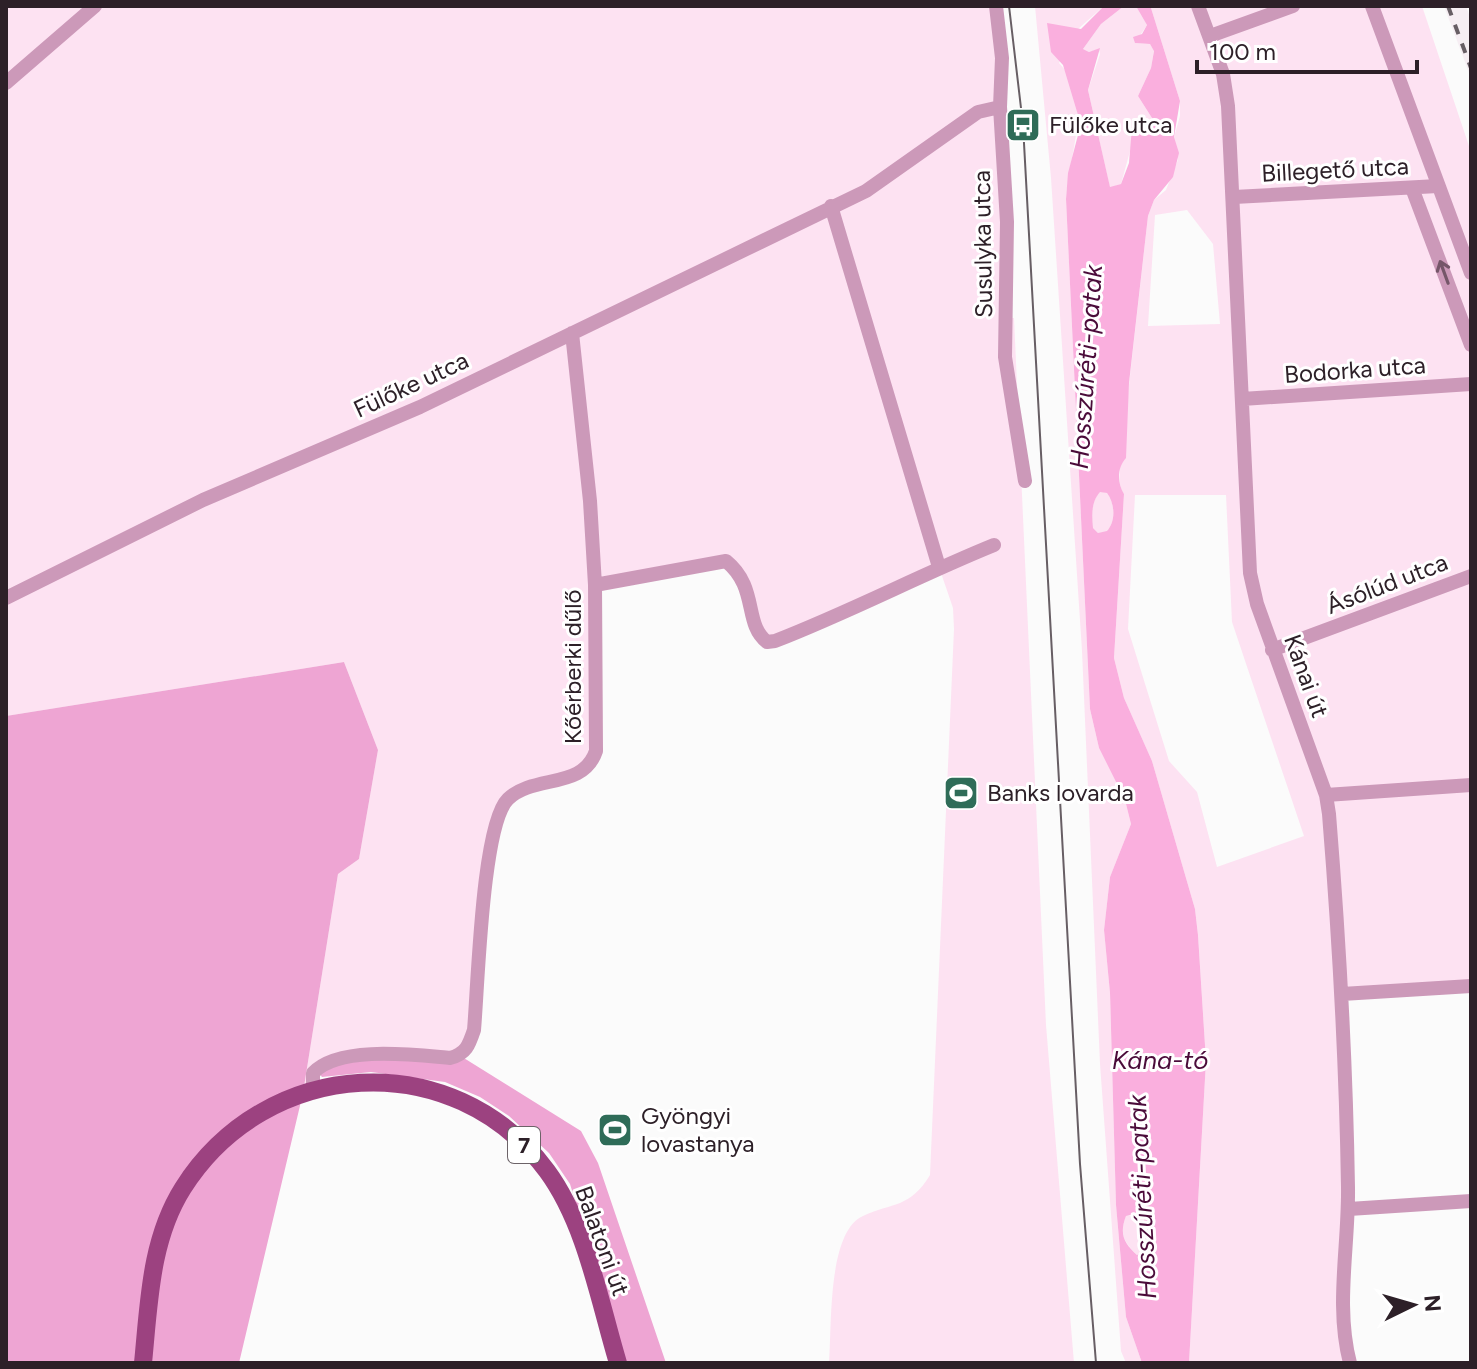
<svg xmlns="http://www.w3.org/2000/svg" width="1477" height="1369" font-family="Figtree,sans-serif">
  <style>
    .built { fill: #f6eef3 }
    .green { fill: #fde2f2; fill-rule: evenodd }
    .forest { fill: #eea5d3 }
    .water { fill: #faafde; fill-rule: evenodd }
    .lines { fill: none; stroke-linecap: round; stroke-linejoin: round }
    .minor { stroke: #cc99b9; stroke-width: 14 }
    .major { stroke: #9c4280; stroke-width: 18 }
    .tram { stroke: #675e64; stroke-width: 2 }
    .rail { stroke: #675e64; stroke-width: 4; stroke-dasharray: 10 10; stroke-linecap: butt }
    .oneway { stroke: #755669 }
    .labels { text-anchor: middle; stroke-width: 6; stroke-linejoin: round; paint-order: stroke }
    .shield { fill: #fff; stroke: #6c6368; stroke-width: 2 }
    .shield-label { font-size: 22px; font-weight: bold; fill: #2d2028 }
    .poi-label { font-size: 24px; fill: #2d2028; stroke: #fff; text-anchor: start }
    .street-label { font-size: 24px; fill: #2d2028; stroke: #fff }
    .water-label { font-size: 26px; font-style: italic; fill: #4b0b3a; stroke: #fff }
  </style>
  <rect width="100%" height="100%" fill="#fbfbfb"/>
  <path class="built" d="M1444,6H1466L1471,20V78Z"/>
  <path class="green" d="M6,6H996L1007,318H1014L1046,1025L1074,1363H829C832,1327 827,1232 863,1216C894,1202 910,1208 930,1175L954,629L953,608L939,567L767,642L726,561L596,585L592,764L521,791L501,807L474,1030L459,1055L330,1063L303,1093L338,874L359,859L378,750L344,662L6,716Z
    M1035,6H1104L1078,29L1059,63C1095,100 1068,155 1066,199L1090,709L1099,748L1125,800L1131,824L1110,877L1104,930L1110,993L1116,1205L1126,1317L1142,1363H1126L1121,1351L1100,1064L1082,651L1051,178Z
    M1124,6L1140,8L1147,25L1135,43L1150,44L1154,50L1151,68L1138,96L1152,118L1146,129L1133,140L1121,184L1110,188L1088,90L1100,54L1099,49L1089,52L1083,49L1101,24Z
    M1146,6H1422L1471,152V986L1342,995L1350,1363H1189L1206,1061L1198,934L1195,909L1152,761L1124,698L1114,658L1124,494L1119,487L1120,465L1148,216L1154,200L1166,190L1178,160L1174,137L1180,116V101L1151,8ZM1187,210L1213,244L1220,324L1148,326L1155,215ZM1135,495H1226L1232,622L1304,836L1217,867L1197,792L1169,761L1128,629Z
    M1100,491L1107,493C1115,504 1116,521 1107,532L1098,533L1093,528C1092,514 1091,502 1100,491Z
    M1142,1215L1147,1228L1148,1248L1137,1255C1124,1242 1119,1234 1126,1216Z"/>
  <path class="forest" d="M344,662L378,750L359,859L338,874L303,1093L239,1363H6V716Z
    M459,1055L581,1131L598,1163L666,1363H625L570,1184L549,1153L509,1116L480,1097L445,1082L371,1072L322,1077L316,1069L330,1063Z"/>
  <path class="water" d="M1104,6H1124L1101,24L1083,49L1089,52L1100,48L1088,90L1110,187L1121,184L1129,163L1132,127L1146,129L1152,118L1138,96L1151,68L1154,51L1150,44L1135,43L1133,37L1142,34L1147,25L1136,6L1151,8L1180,101L1174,137L1179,153L1173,177L1154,200L1148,216L1129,383L1126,458C1117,468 1117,483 1124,494L1114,658L1124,698L1152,761L1195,909L1198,935L1206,1061L1189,1363H1142L1126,1317L1116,1205L1110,993L1104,930L1110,877L1131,824L1125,800L1099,748L1090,709L1066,199L1068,173L1078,135V115L1063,65L1051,52L1047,23L1081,29ZM1100,492L1107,493C1115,504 1116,521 1107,531L1098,533L1093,528C1092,515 1091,502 1100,492ZM1135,1214L1142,1215L1147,1228L1148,1248L1137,1255C1124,1243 1119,1234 1126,1216Z"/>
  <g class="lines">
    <path class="minor" d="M996,6L1002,58L1000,107L1007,222L1005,357L1025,481
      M1198,6L1223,74L1228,106L1250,573L1257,604L1326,795L1329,814C1339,938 1346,1062 1348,1187C1349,1245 1335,1306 1350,1363
      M1372,6L1471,273
      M1210,36L1293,6
      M6,83L95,6
      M1412,188L1471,345
      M1234,197L1438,186
      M831,206L939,567
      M1242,399L1471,384
      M595,585L726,561C759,588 743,623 767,642L775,641C850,612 920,575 994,545
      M6,598L203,500L420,407L866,191L978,112L1000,107
      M1272,650L1471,576
      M1326,795L1471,785
      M1342,994L1471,986
      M313,1090V1073C339,1045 415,1055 450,1058C466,1054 469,1045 474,1030C478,986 482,824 508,799C534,774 583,790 596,751L595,585L590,501L572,333
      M1349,1209L1471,1201"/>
    <path class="major" d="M143,1363C149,1304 150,1240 183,1188C266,1057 453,1044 547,1171C586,1224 599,1300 618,1363"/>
    <path class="tram" d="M1009,6L1023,125L1080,1164L1096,1363"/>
    <path class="rail" d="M1448,6L1471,68"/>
  </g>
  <defs><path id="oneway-shaft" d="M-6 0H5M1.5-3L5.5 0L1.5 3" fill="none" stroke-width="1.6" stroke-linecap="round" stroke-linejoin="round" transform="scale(2)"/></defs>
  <use class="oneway" href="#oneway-shaft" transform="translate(1444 272) rotate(-110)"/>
  <defs>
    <g id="bus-square" transform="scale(1.8)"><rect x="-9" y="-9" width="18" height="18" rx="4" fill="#2f6c58" stroke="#fff"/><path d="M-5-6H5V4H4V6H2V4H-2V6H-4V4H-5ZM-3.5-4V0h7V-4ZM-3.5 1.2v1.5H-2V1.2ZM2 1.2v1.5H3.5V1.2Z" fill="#fff"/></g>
    <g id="stadium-square" transform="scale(1.8)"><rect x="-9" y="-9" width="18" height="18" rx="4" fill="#2f6c58" stroke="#fff"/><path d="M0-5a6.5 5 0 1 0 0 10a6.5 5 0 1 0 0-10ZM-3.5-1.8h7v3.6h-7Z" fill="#fff"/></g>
  </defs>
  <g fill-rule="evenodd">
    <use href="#bus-square" x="1023" y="125"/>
    <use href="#stadium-square" x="961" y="793"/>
    <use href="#stadium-square" x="615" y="1130"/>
  </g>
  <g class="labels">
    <rect class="shield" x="508" y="1127" width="32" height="36" rx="6"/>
    <g class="shield-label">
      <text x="524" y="1153">7</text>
    </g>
    <g class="poi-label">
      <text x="1049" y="133">Fülőke utca</text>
      <text x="987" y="801">Banks lovarda</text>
      <text x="641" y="1124">Gyöngyi<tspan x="641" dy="28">lovastanya</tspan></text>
    </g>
    <g class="street-label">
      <text transform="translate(1335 170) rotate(-3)" y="8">Billegető utca</text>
      <text transform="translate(983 244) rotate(-91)" y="8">Susulyka utca</text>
      <text transform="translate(1355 370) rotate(-4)" y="8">Bodorka utca</text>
      <text transform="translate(411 385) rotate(-25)" y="8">Fülőke utca</text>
      <text transform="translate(1387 584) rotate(-21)" y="8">Ásólúd utca</text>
      <text transform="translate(573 667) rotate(-90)" y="8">Kőérberki dűlő</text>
      <text transform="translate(1306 676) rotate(70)" y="8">Kánai út</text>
      <text transform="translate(602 1241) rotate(70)" y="8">Balatoni út</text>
    </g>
    <g class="water-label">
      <text transform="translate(1086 367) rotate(-86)" y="9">Hosszúréti-patak</text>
      <text x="1160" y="1069">Kána-tó</text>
      <text transform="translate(1142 1197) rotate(-93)" y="9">Hosszúréti-patak</text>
    </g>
  </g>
  <rect width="1477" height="1369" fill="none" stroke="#2d2028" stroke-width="16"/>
  <g transform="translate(1413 1305) rotate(85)" stroke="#ffffff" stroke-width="6" paint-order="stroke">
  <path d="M0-6L14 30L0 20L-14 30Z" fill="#2d2028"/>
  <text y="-12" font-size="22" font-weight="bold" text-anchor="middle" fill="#2d2028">N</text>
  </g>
  <path d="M1197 60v12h220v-12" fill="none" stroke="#2d2028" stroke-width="4"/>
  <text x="1209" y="60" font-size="24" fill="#2d2028" stroke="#ffffff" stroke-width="6" paint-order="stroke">100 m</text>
</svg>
